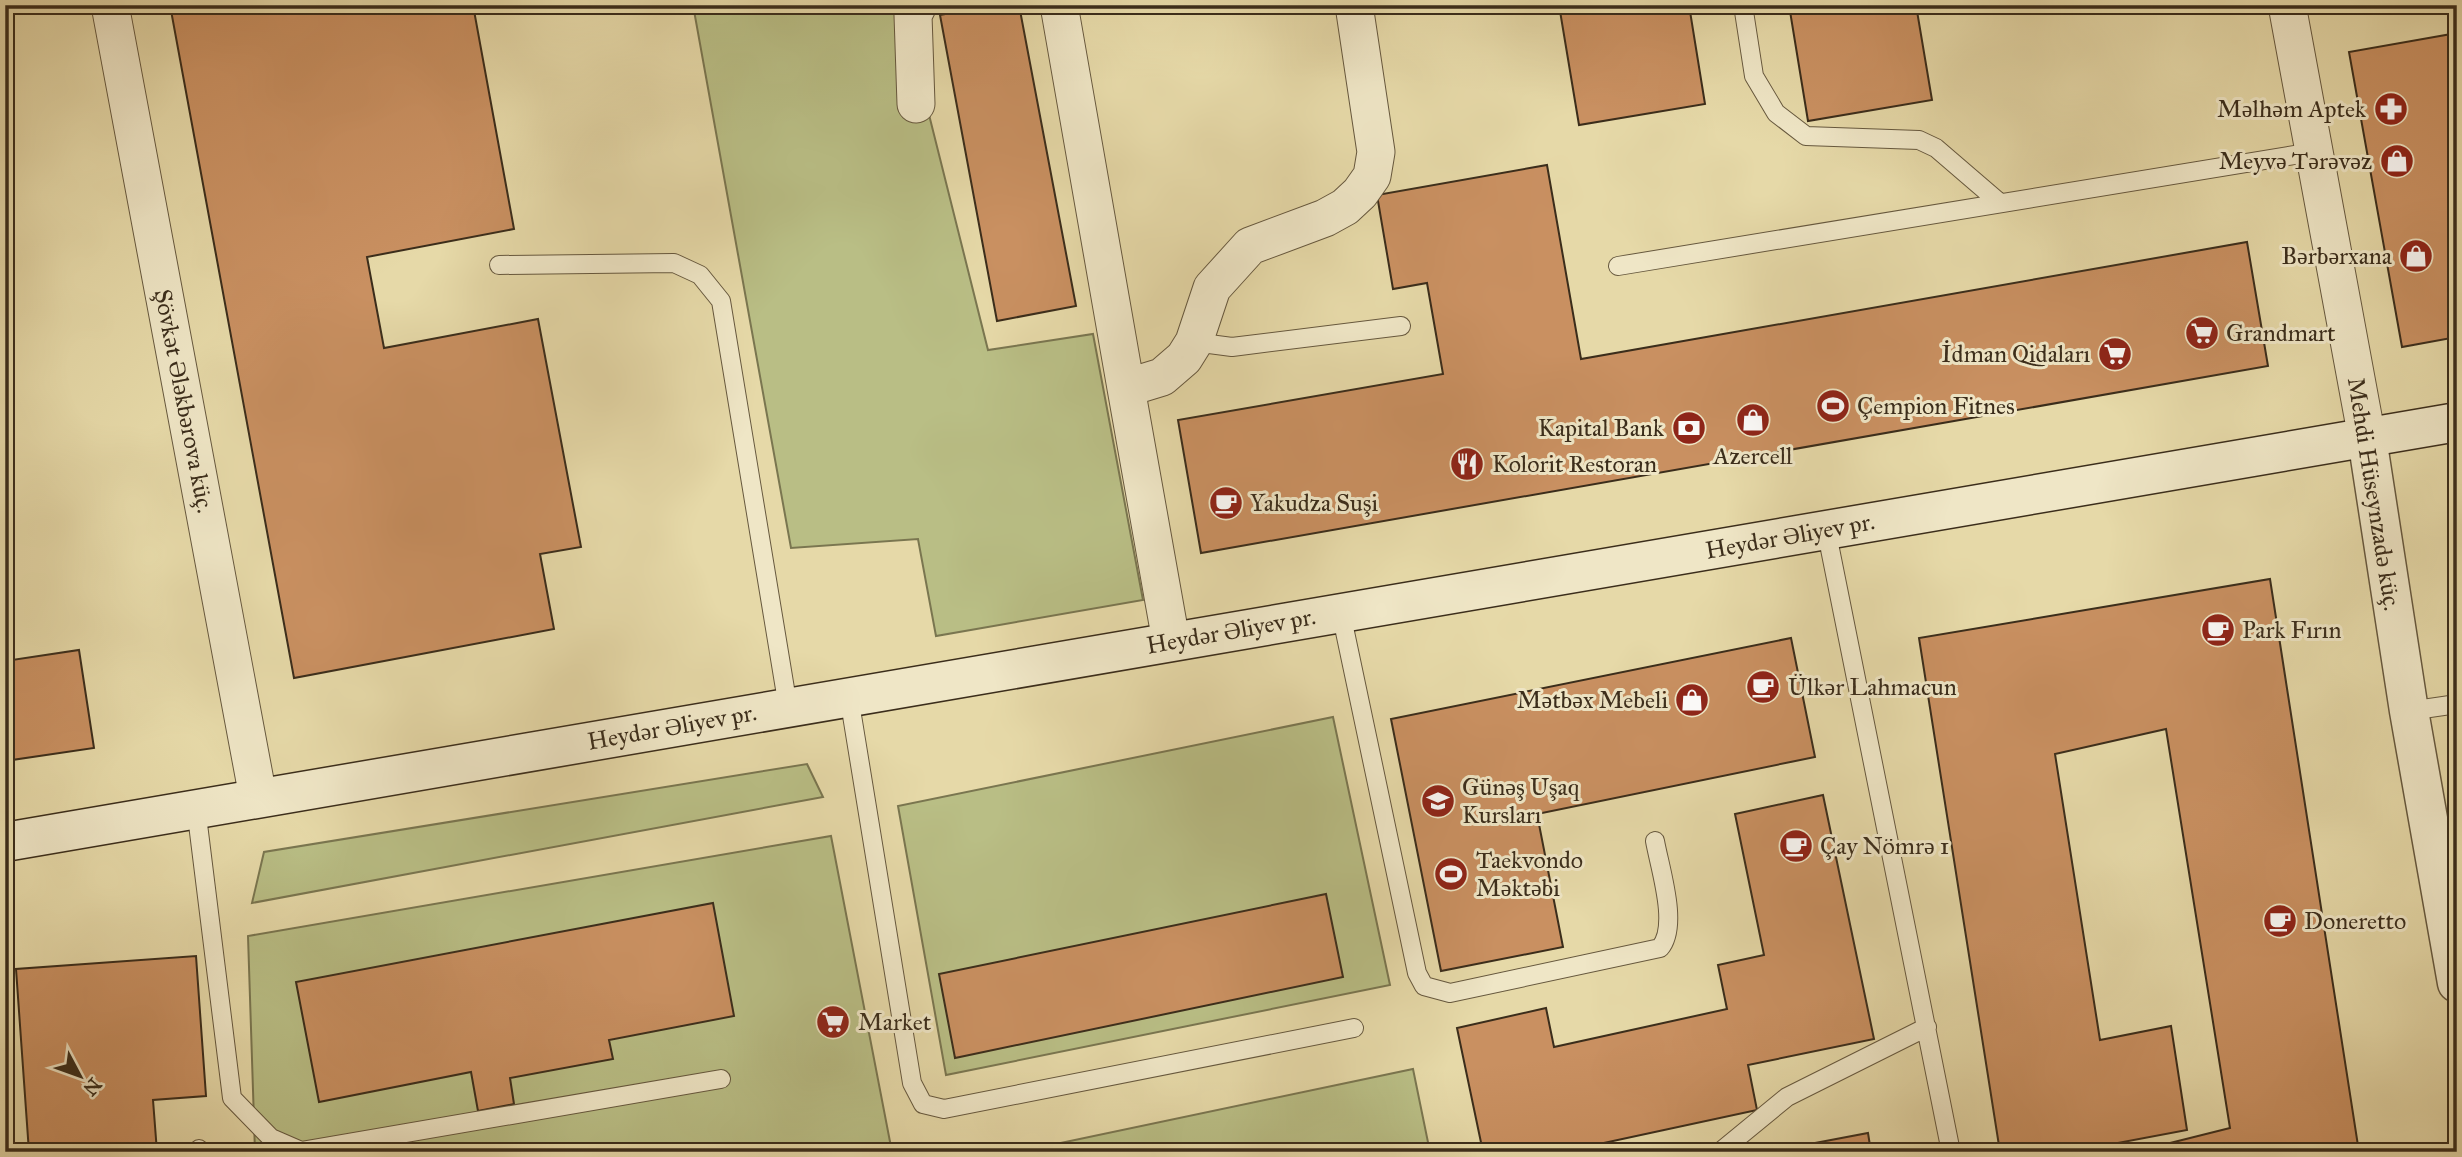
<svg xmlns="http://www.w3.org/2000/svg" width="2462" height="1157" font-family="'IM FELL Great Primer',serif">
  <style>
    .green { fill: #b9be85; stroke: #7a7650; stroke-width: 2 }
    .building { fill: #c99061; stroke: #3b2d1b; stroke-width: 2 }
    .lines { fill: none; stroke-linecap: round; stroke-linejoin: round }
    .service-casing { stroke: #66583e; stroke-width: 20 }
    .minor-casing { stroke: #66583e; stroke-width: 39 }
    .tertiary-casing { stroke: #66583e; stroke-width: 41 }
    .secondary-casing { stroke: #3b2d1b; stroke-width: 41 }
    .service { stroke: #efe6c6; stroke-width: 18 }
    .minor { stroke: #efe6c6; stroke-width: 37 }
    .tertiary { stroke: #efe6c6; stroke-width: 38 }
    .secondary { stroke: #efe6c6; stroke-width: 38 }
    .labels { text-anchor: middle; stroke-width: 6; stroke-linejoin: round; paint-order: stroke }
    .poi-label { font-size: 24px; fill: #3b2d1b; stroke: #efe6c6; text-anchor: start }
    .street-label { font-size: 24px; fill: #3b2d1b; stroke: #efe6c6 }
  </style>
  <rect width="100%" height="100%" fill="#e6d9a8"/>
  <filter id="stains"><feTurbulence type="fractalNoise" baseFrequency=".00286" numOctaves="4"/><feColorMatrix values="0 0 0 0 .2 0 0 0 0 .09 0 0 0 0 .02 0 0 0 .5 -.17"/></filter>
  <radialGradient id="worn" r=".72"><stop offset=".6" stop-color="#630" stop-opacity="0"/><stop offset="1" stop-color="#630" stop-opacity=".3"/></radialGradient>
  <path class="green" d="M693,5H944L904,15L988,350L1093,334L1143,600L936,636L918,539L791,548Z
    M1333,717L1390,985L946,1075L898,806Z
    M807,764L823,797L252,903L264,852Z
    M831,836L892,1152H255L248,936Z
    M1413,1069L1430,1152H1053L1051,1145Z"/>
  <path class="building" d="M170,5H473L514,229L367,257L384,348L538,319L581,547L540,554L554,629L294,678Z
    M993,5H1019L1076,306L997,321L940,15Z
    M1559,5H1689L1705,104L1579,125Z
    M1789,5H1916L1932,100L1808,121Z
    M2457,33V337L2402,347L2349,52Z
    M1547,165L1581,359L2247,242L2268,366L1201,553L1178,420L1443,374L1427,283L1393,289L1377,195Z
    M2270,579L2359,1152H2155L2154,1147L2230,1128L2166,729L2055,754L2100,1040L2171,1026L2187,1130L2070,1152H2000L1919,638Z
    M1791,638L1815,757L1537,814L1563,947L1441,971L1391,719Z
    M79,650L94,748L5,761V661Z
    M1823,795L1874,1039L1748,1065L1757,1110L1562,1152H1483L1457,1028L1546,1008L1554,1047L1727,1009L1718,965L1764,955L1735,814Z
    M1326,894L1343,977L955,1058L939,974Z
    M713,903L734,1016L609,1040L613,1059L510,1078L514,1104L478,1111L471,1072L319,1102L296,982Z
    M196,956L206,1096L153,1100L157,1152H29L16,969Z
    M1868,1133L1871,1152H1767Z"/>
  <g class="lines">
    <g class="service-casing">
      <path id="service" d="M1743,5L1754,76L1776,113L1806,136L1919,140L1936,148L2000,203
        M499,265L674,263L700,275L721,301L788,707
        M1618,266L2313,152
        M1194,342L1232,347L1401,326
        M1826,529L1951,1152
        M1341,613L1417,973L1424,986L1450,993L1660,948C1679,926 1660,869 1655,841
        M849,697L912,1083L923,1104L944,1109L1354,1028
        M2409,711L2457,704
        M196,808L232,1098L271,1138L301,1151L721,1079
        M199,1149V1152
        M1720,1152L1787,1097L1927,1027"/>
    </g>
    <g class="minor-casing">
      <path id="minor" d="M110,5L258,797
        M1059,5L1126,388
        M2287,5L2367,438
        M916,104L913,15L918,5
        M1171,641L1126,388L1162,377L1184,358L1194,342L1212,288L1250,246L1325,218L1345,207L1360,193L1372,176L1376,152L1354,5"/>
    </g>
    <g class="tertiary-casing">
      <path id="tertiary" d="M2367,438L2409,711L2457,983"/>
    </g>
    <g class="secondary-casing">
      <path id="secondary" d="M5,842L2457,422"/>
    </g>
    <use href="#service" class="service"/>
    <use href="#minor" class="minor"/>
    <use href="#tertiary" class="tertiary"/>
    <use href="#secondary" class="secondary"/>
  </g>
  <defs>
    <g id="pharmacy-disc" transform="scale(1.75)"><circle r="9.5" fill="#8f2418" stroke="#efe6c6"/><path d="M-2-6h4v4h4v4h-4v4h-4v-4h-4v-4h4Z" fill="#fff"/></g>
    <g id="shop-disc" transform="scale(1.75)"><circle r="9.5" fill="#8f2418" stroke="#efe6c6"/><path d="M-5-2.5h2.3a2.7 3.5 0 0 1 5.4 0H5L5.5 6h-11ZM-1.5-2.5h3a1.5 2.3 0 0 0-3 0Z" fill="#fff"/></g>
    <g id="supermarket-disc" transform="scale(1.75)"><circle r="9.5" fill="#8f2418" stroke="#efe6c6"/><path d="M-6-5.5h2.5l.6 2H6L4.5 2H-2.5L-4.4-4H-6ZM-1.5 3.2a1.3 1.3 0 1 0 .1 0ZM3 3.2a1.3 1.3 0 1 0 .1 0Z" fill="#fff"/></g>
    <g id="stadium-disc" transform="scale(1.75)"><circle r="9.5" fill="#8f2418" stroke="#efe6c6"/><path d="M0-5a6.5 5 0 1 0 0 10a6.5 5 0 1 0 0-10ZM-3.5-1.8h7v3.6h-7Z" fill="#fff"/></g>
    <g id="bank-disc" transform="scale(1.75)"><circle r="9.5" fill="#8f2418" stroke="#efe6c6"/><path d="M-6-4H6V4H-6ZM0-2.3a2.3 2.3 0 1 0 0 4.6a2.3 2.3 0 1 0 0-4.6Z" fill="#fff"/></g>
    <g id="restaurant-disc" transform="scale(1.75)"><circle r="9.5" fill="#8f2418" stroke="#efe6c6"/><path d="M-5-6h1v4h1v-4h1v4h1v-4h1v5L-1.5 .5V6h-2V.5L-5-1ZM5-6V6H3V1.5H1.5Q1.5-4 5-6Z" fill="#fff"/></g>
    <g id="cafe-disc" transform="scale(1.75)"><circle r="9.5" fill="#8f2418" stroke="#efe6c6"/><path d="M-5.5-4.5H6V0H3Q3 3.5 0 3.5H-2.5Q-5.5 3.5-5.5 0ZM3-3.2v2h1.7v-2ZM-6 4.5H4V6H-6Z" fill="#fff"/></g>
    <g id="school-disc" transform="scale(1.75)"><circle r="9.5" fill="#8f2418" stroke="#efe6c6"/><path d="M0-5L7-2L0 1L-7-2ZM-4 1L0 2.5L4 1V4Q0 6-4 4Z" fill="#fff"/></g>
  </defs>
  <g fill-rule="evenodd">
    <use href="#pharmacy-disc" x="2391" y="109"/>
    <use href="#shop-disc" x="2397" y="161"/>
    <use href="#shop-disc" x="2416" y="256"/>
    <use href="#supermarket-disc" x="2202" y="333"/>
    <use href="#supermarket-disc" x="2115" y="354"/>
    <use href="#stadium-disc" x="1833" y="406"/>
    <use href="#shop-disc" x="1753" y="420"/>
    <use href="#bank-disc" x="1689" y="428"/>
    <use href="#restaurant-disc" x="1467" y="464"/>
    <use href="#cafe-disc" x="1226" y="503"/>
    <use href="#cafe-disc" x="2218" y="630"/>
    <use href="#cafe-disc" x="1763" y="687"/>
    <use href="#shop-disc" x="1692" y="700"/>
    <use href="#school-disc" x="1438" y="801"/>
    <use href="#cafe-disc" x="1796" y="846"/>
    <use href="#stadium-disc" x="1451" y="874"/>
    <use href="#cafe-disc" x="2280" y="921"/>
    <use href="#supermarket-disc" x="833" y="1022"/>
  </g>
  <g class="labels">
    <g class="poi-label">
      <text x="2366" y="117" text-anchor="end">Məlhəm Aptek</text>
      <text x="2372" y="169" text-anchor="end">Meyvə Tərəvəz</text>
      <text x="2392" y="264" text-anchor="end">Bərbərxana</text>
      <text x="2226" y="341">Grandmart</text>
      <text x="2090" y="362" text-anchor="end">İdman Qidaları</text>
      <text x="1857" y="414">Çempion Fitnes</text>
      <text x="1664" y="436" text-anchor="end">Kapital Bank</text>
      <text x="1753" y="464" text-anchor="middle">Azercell</text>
      <text x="1492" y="472">Kolorit Restoran</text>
      <text x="1250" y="511">Yakudza Suşi</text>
      <text x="2242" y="638">Park Fırın</text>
      <text x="1788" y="695">Ülkər Lahmacun</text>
      <text x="1668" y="708" text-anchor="end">Mətbəx Mebeli</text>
      <text x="1462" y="795">Günəş Uşaq<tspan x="1462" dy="28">Kursları</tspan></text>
      <text x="1820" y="854">Çay Nömrə 1</text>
      <text x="1476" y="868">Taekvondo<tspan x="1476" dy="28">Məktəbi</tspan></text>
      <text x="2304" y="929">Doneretto</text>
      <text x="858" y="1030">Market</text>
    </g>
    <g class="street-label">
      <text transform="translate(184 401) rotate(79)" y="8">Şövkət Ələkbərova küç.</text>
      <text transform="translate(2374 494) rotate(81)" y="8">Mehdi Hüseynzadə küç.</text>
      <text transform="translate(1790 536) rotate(-10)" y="8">Heydər Əliyev pr.</text>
      <text transform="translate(1231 631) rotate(-10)" y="8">Heydər Əliyev pr.</text>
      <text transform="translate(672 727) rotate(-10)" y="8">Heydər Əliyev pr.</text>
    </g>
  </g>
  <rect width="2462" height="1157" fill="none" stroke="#e6d9a8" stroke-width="28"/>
  <rect x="7" y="7" width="2448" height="1143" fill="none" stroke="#3b2d1b" stroke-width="3.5"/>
  <rect x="14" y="14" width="2434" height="1129" fill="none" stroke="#3b2d1b" stroke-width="2"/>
  <g transform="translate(80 1076) rotate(131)" stroke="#efe6c6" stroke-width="5" paint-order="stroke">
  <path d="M0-5L12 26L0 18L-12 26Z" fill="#3b2d1b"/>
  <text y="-10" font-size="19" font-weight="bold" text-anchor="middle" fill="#3b2d1b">N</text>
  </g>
  <rect width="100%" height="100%" filter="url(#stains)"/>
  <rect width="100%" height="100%" fill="url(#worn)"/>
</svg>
